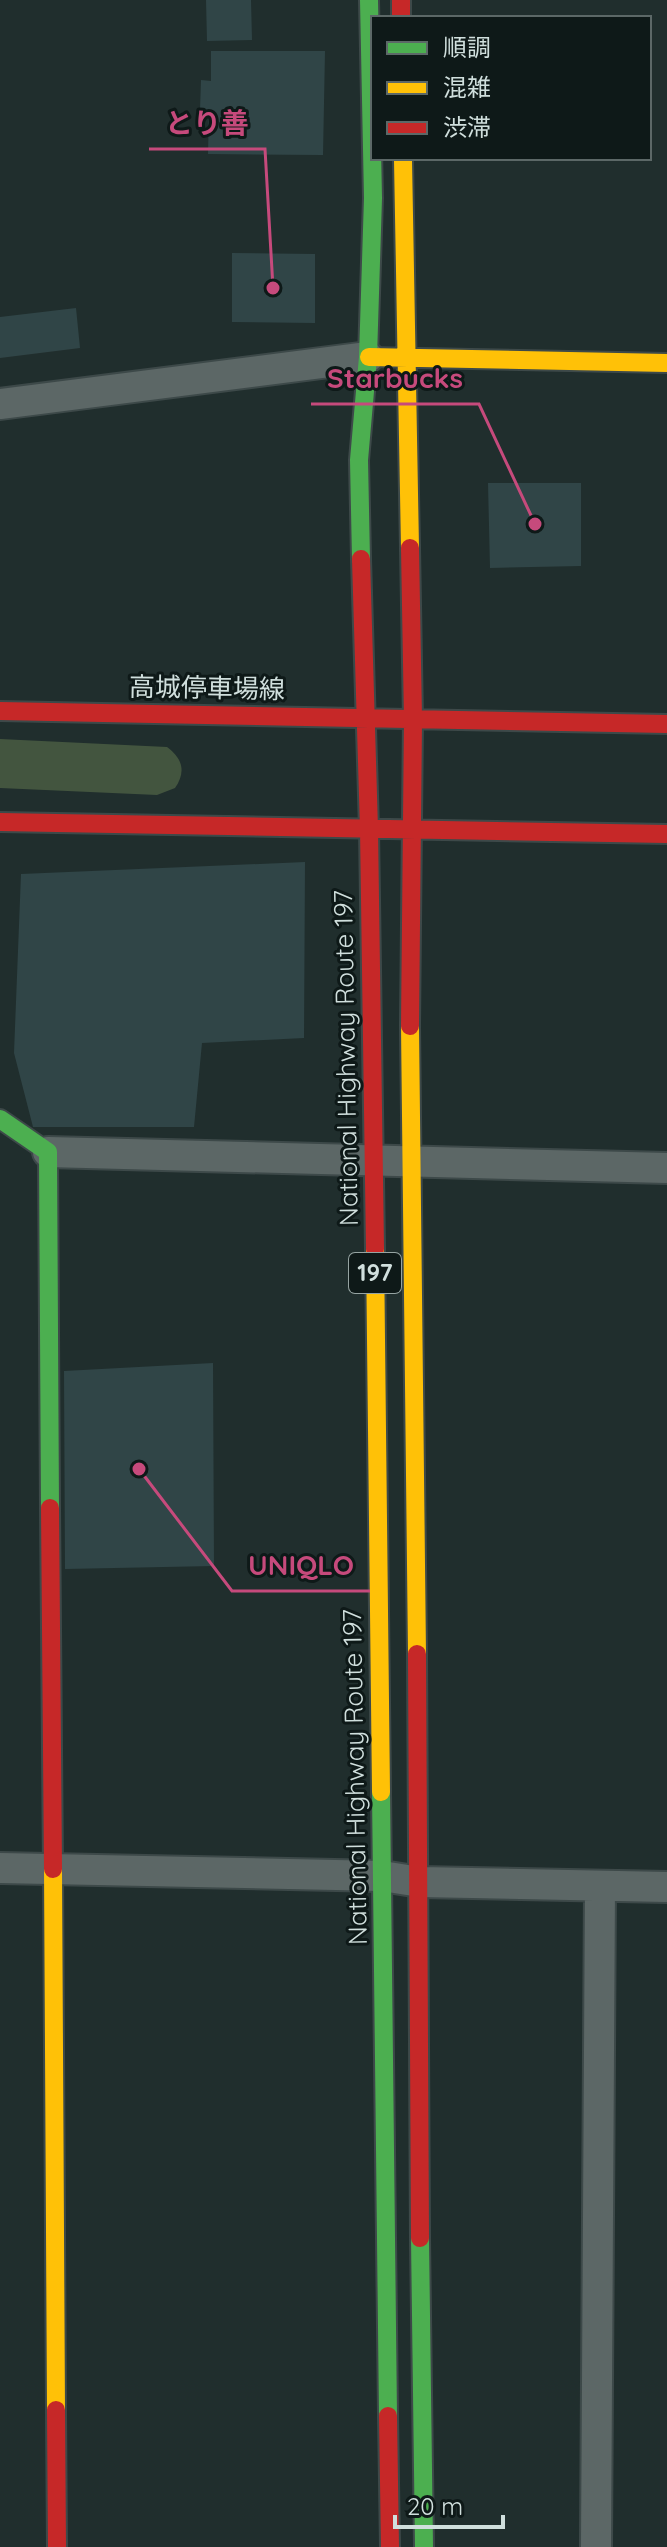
<svg xmlns="http://www.w3.org/2000/svg" width="667" height="2547" font-family="Quicksand,'Noto Sans JP',sans-serif">
  <style>
    .green { fill: #43553f }
    .building { fill: #304547 }
    .lines { fill: none; stroke-linecap: round; stroke-linejoin: round }
    .street-casing { stroke: #3d4949; stroke-width: 34 }
    .fast-casing { stroke: #3d4949; stroke-width: 22 }
    .slow-casing { stroke: #3d4949; stroke-width: 22 }
    .jam-casing { stroke: #3d4949; stroke-width: 22 }
    .street { stroke: #5c6766; stroke-width: 30 }
    .fast { stroke: #4caf50; stroke-width: 18 }
    .slow { stroke: #ffc107; stroke-width: 18 }
    .jam { stroke: #c62828; stroke-width: 18 }
    .labels { text-anchor: middle; stroke-width: 6; stroke-linejoin: round; paint-order: stroke }
    .shield { fill: #0e1918; stroke: #96a4a2; stroke-width: 2 }
    .shield-label { font-size: 24px; font-weight: bold; fill: #d0dfdd }
    .street-label { font-size: 26px; fill: #d0dfdd; stroke: #0e1918 }
    .leader { fill: none; stroke: #c64a7c; stroke-width: 3 }
    .callout-dot { fill: #c64a7c; stroke: #0e1918; stroke-width: 3 }
    .callout-label { font-size: 28px; text-anchor: middle; font-weight: bold; fill: #c64a7c; stroke: #0e1918; stroke-width: 6; stroke-linejoin: round; paint-order: stroke }
  </style>
  <rect width="100%" height="100%" fill="#202e2d"/>
  <path class="green" d="M0,739L167,747C183,759 186,772 175,788L157,795L0,788Z"/>
  <path class="building" d="M206,0H251L252,40L207,41Z
    M211,51H325L323,155L208,154L209,110H200L201,80L211,81Z
    M232,253L315,254V323L232,322Z
    M76,308L80,348L0,358V317Z
    M488,483H581V566L490,568Z
    M305,862L304,1038L202,1043L194,1127H33L14,1053L21,874Z
    M213,1363L214,1566L65,1569L64,1371Z"/>
  <g class="lines">
    <g class="street-casing">
      <path id="street" d="M0,404L368,357
        M48,1152L667,1168
        M0,1868L382,1876L420,1882L667,1887
        M596,2547L600,1886"/>
    </g>
    <g class="fast-casing">
      <path id="fast" d="M361,559L359,460L368,357L373,198L369,0
        M0,1119L48,1152L50,1508
        M381,1792L388,2416
        M420,2238L424,2547"/>
    </g>
    <g class="slow-casing">
      <path id="slow" d="M403,160L410,548
        M369,357L667,363
        M410,1026L417,1654
        M375,1249L381,1792
        M53,1869L56,2410"/>
    </g>
    <g class="jam-casing">
      <path id="jam" d="M401,0V18
        M410,548L413,719L410,1026
        M361,559L369,829L375,1249
        M0,711L667,724
        M0,822L667,834
        M50,1508L53,1869
        M417,1654L420,2238
        M56,2410L57,2547
        M388,2416L390,2547"/>
    </g>
    <use href="#street" class="street"/>
    <use href="#fast" class="fast"/>
    <use href="#slow" class="slow"/>
    <use href="#jam" class="jam"/>
  </g>
  <g class="labels">
    <rect class="shield" x="349" y="1253" width="52" height="40" rx="6"/>
    <g class="shield-label">
      <text x="375" y="1281">197</text>
    </g>
    <g class="street-label">
      <text transform="translate(207 688) rotate(1)" y="9">高城停車場線</text>
      <text transform="translate(346 1058) rotate(-91)" y="9">National Highway Route 197</text>
      <text transform="translate(355 1777) rotate(-91)" y="9">National Highway Route 197</text>
    </g>
  </g>
  <path class="leader" d="M273 288L265 149H149M535 524L479 404H311M139 1469L232 1591H370"/>
  <g class="callout-dot">
    <circle cx="273" cy="288" r="8"/>
    <circle cx="535" cy="524" r="8"/>
    <circle cx="139" cy="1469" r="8"/>
  </g>
  <g class="callout-label">
    <text x="207" y="133">とり善</text>
    <text x="395" y="388">Starbucks</text>
    <text x="301" y="1575">UNIQLO</text>
  </g>
  <rect x="371" y="16" width="280" height="144" fill="#0e1918" stroke="#5c6867" stroke-width="2"/>
  <rect x="387" y="42" width="40" height="12" fill="#4caf50" stroke="#5c6867" stroke-width="2"/>
  <text x="443" y="56" font-size="24" fill="#d0dfdd">順調</text>
  <rect x="387" y="82" width="40" height="12" fill="#ffc107" stroke="#5c6867" stroke-width="2"/>
  <text x="443" y="96" font-size="24" fill="#d0dfdd">混雑</text>
  <rect x="387" y="122" width="40" height="12" fill="#c62828" stroke="#5c6867" stroke-width="2"/>
  <text x="443" y="136" font-size="24" fill="#d0dfdd">渋滞</text>
  <path d="M395 2515v12h108v-12" fill="none" stroke="#d0dfdd" stroke-width="4"/>
  <text x="407" y="2515" font-size="24" fill="#d0dfdd" stroke="#0e1918" stroke-width="6" paint-order="stroke">20 m</text>
</svg>
